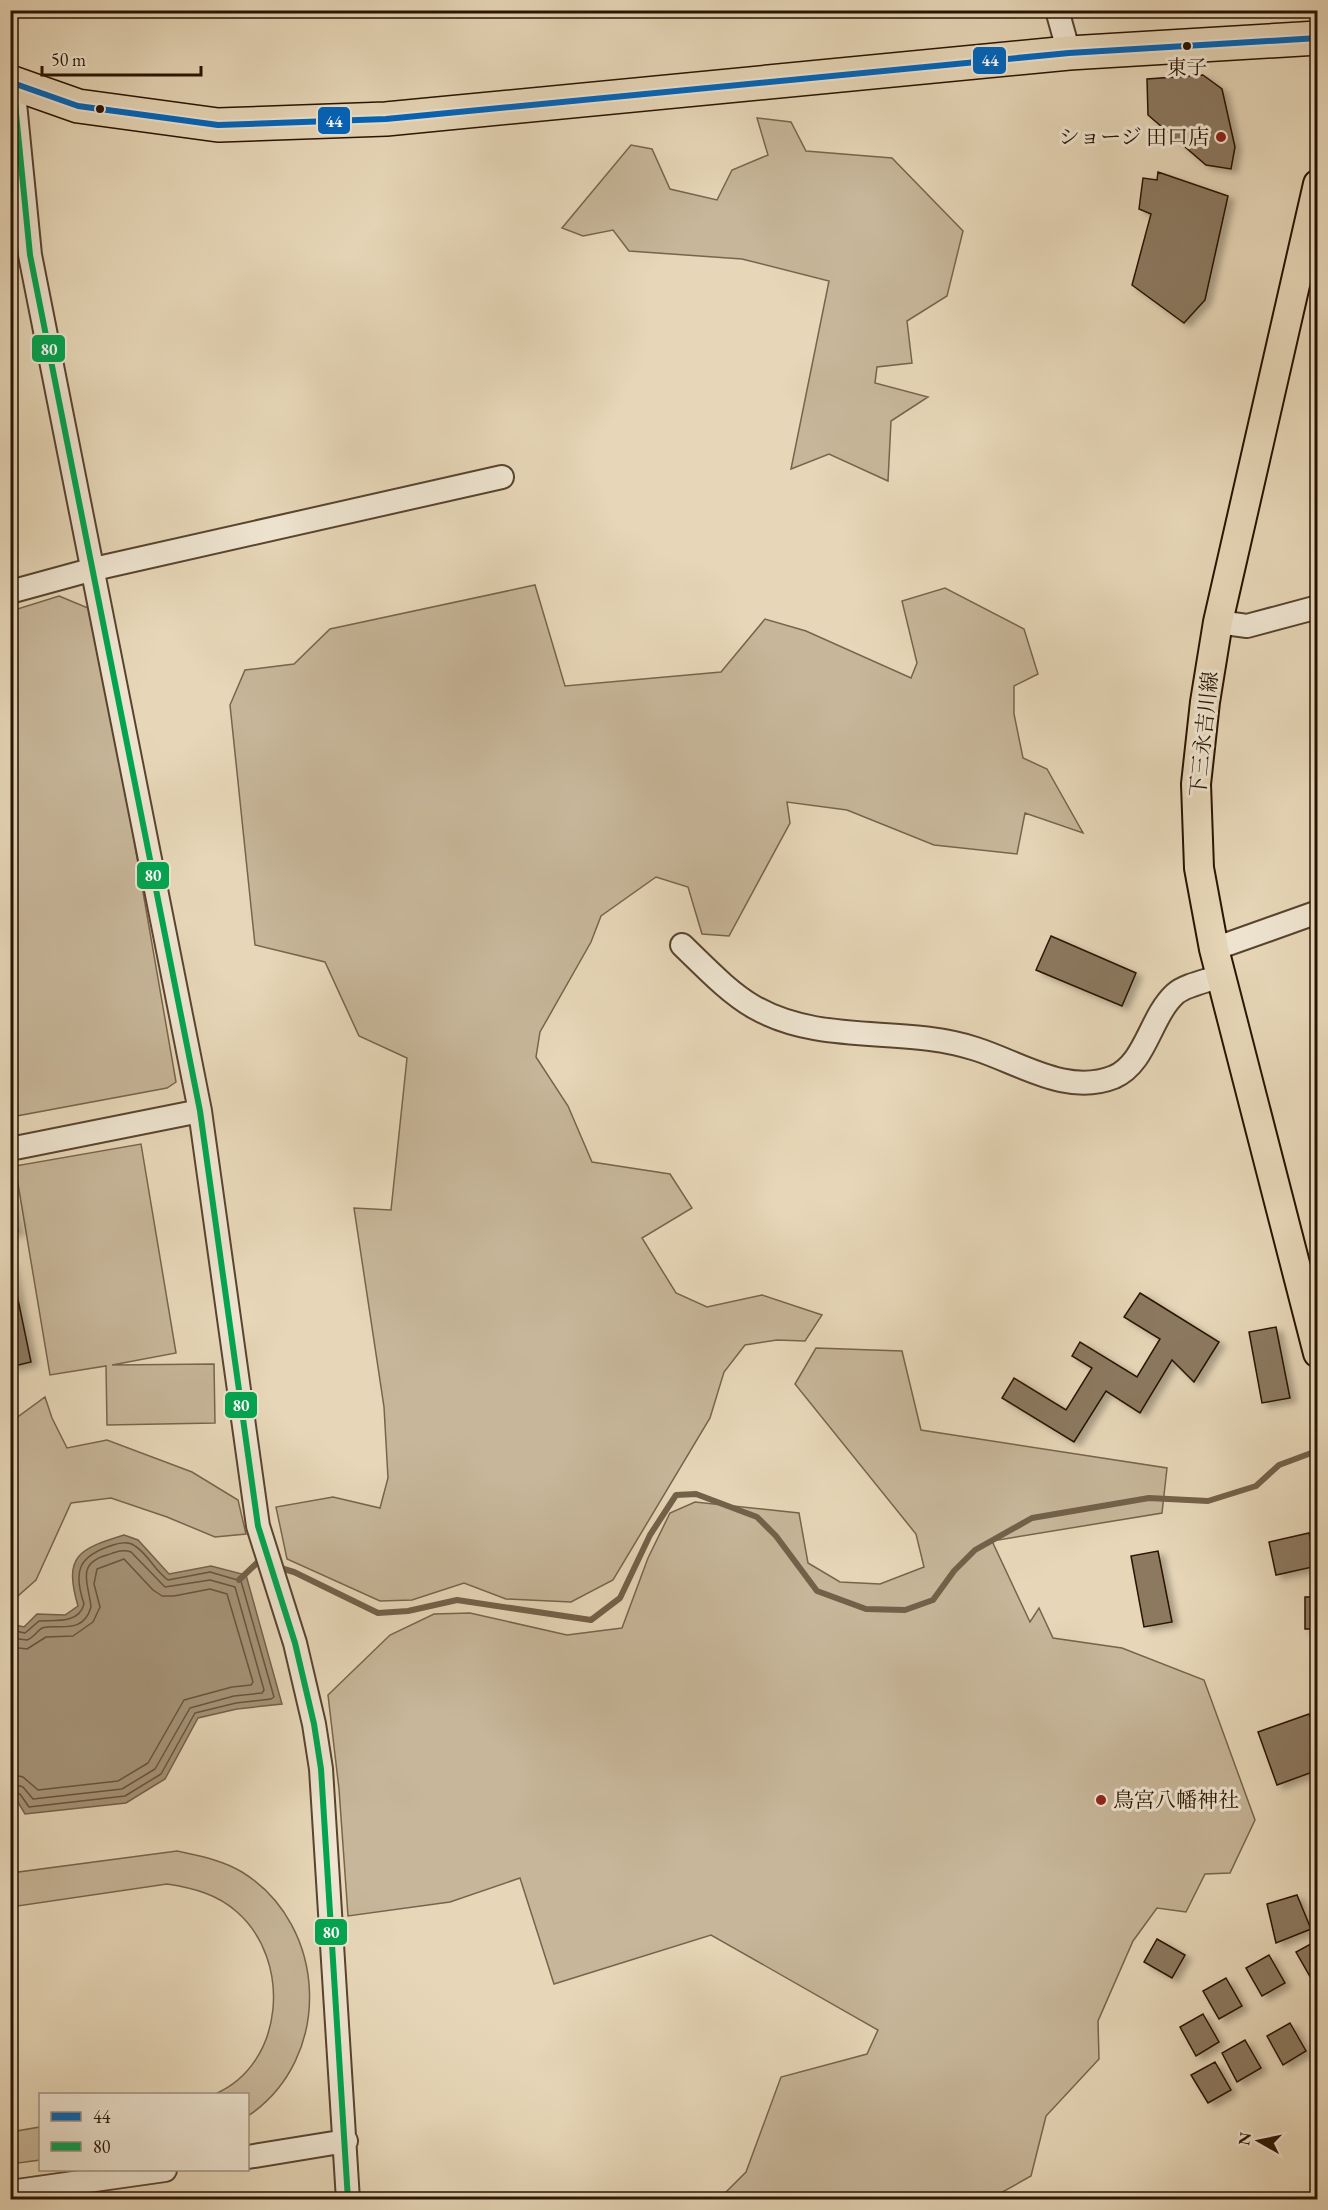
<svg xmlns="http://www.w3.org/2000/svg" width="1328" height="2210" font-family="'EB Garamond','Noto Serif JP',serif">
  <style>
    .green { fill: #c7b699; stroke: #78644c; stroke-width: 1.5 }
    .water { fill: #a69479; stroke: #746049; stroke-width: 1.5 }
    .lines { fill: none; stroke-linecap: round; stroke-linejoin: round }
    .shore { stroke: #68543c; stroke-width: 1.5 }
    .stream { stroke: #746049; stroke-width: 6 }
    .building { fill: #8c7960; stroke: #291300; stroke-width: 1.5; filter: url(#shadow) }
    .minor-casing { stroke: #58442e; stroke-width: 26 }
    .major-casing { stroke: #291300; stroke-width: 32 }
    .highway-casing { stroke: #291300; stroke-width: 36 }
    .minor { stroke: #efe5d1; stroke-width: 22 }
    .major { stroke: #e7d7b8; stroke-width: 28 }
    .highway { stroke: #e7d7b8; stroke-width: 33 }
    .bus-1-casing { stroke: #efe5d1; stroke-width: 10 }
    .bus-2-casing { stroke: #efe5d1; stroke-width: 10 }
    .bus-1 { stroke: #0065bd; stroke-width: 6 }
    .bus-2 { stroke: #00a651; stroke-width: 6 }
    .bus-dot { fill: #291300; stroke: #efe5d1; stroke-width: 2 }
    .poi-dot { fill: #8f2418; stroke: #efe5d1; stroke-width: 2 }
    .labels { text-anchor: middle; stroke-width: 6; stroke-linejoin: round; paint-order: stroke }
    .bus-label { font-size: 20px; fill: #291300; stroke: #efe5d1 }
    .poi-label { font-size: 21px; fill: #291300; stroke: #efe5d1; text-anchor: end }
    .street-label { font-size: 21px; fill: #291300; stroke: #efe5d1 }
    .line-badge { stroke: #efe5d1; stroke-width: 2 }
    .badge-label { font-size: 16px; text-anchor: middle; font-weight: bold; fill: #fff }
  </style>
  <defs>
    <filter id="shadow"><feDropShadow dx="6" dy="4" stdDeviation="3" flood-color="#0004"/></filter>
  </defs>
  <rect width="100%" height="100%" fill="#e7d7b8"/>
  <filter id="stains"><feTurbulence type="fractalNoise" baseFrequency=".00333" numOctaves="4"/><feColorMatrix values="0 0 0 0 .2 0 0 0 0 .09 0 0 0 0 .02 0 0 0 .5 -.17"/></filter>
  <radialGradient id="worn" r=".72"><stop offset=".6" stop-color="#630" stop-opacity="0"/><stop offset="1" stop-color="#630" stop-opacity=".3"/></radialGradient>
  <path class="green" d="M757,118L791,122L806,151L892,158L963,231L947,296L907,321L912,363L877,367L875,383L928,397L891,421L888,481L829,454L791,469L829,281L742,259L629,251L613,230L583,236L562,228L631,145L652,149L670,189L717,200L732,170L768,155Z
    M535,585L565,686L721,672L765,619L806,631L911,678L917,663L902,601L945,588L1024,629L1038,674L1014,686V714L1023,758L1047,769L1083,833L1025,813L1017,854L934,845L847,810L787,802L790,823L729,936L702,934L688,887L656,877L601,916L591,942L540,1032L536,1057L568,1106L592,1162L670,1174L692,1208L642,1238L676,1293L707,1307L762,1295L822,1315L805,1341L777,1340L745,1345L724,1372L710,1418L613,1580L571,1602L506,1599L464,1583L412,1600L380,1601L287,1559L276,1507L333,1497L380,1508L388,1478L384,1407L354,1208L391,1210L407,1058L359,1036L325,962L255,945L230,705L245,670L294,664L330,629Z
    M59,596L88,608L123,777L176,1082L167,1088L11,1117V611Z
    M141,1144L176,1353L112,1365L214,1364L215,1423L107,1425L106,1366L50,1375L15,1166Z
    M816,1348L902,1351L921,1430L1167,1468L1162,1513L992,1541L1030,1622L1039,1608L1053,1638L1122,1648L1204,1680L1255,1820L1230,1873L1205,1874L1186,1912L1157,1908L1133,1941L1098,2021L1099,2059L1046,2116L1031,2176L990,2199H719L746,2172L781,2077L867,2054L878,2030L711,1935L554,1984L520,1878L450,1902L348,1916L339,1789L328,1695L390,1635L434,1614L470,1613L567,1635L622,1628L648,1558L670,1513L695,1502L799,1513L808,1563L840,1582L880,1584L924,1567L916,1534L795,1384Z
    M45,1397L52,1418L67,1448L107,1440L192,1472L238,1500L246,1534L215,1537L167,1517L111,1498L71,1503L36,1580L11,1602V1422Z
    M177,1851C200,1856 222,1860 242,1872C329,1926 333,2059 248,2116V2094H215C285,2064 292,1960 237,1912C217,1894 193,1888 167,1884L11,1907V1873Z
    M40,2127V2160L11,2164V2132Z"/>
  <path class="water" d="M124,1535L138,1540L169,1574L211,1566L246,1575L282,1704L237,1709L198,1718L165,1779L126,1803L25,1814L16,1799L11,1795V1624L24,1627L37,1614L65,1615L78,1606C63,1555 79,1549 124,1535Z"/>
  <g class="lines">
    <path class="shore" d="M10,1630L25,1633L39,1621C55,1620 79,1624 84,1604C73,1571 78,1556 113,1545C120,1543 128,1541 135,1546C148,1554 155,1571 168,1580L210,1572L241,1581L274,1697L271,1699L236,1703L195,1713L161,1774L125,1796L29,1807L20,1794L10,1791
      M10,1638L27,1640C33,1638 37,1631 42,1628C56,1623 83,1636 91,1607C89,1584 75,1564 107,1555C116,1552 122,1549 131,1552L165,1587L210,1580L235,1587L264,1690L262,1693L234,1696L190,1708L155,1769L122,1789L33,1799L23,1787L10,1783
      M10,1647L27,1649L46,1637L73,1636L93,1622L100,1607L94,1584L97,1569L124,1559L153,1590L162,1596H174L210,1589L227,1594L253,1682L251,1685L232,1687L184,1700L148,1763L118,1781L38,1790L23,1777L10,1774"/>
    <path class="stream" d="M277,1567L294,1572L378,1613L408,1611L457,1600L591,1620L620,1598L650,1535L676,1495L696,1494L757,1517L776,1536L817,1591L866,1609L905,1610L933,1600L954,1571L975,1550L1032,1518L1149,1498L1208,1501L1256,1486L1279,1465L1314,1452
      M239,1580L258,1562L264,1564"/>
  </g>
  <path class="building" d="M1203,75L1222,89L1235,147L1231,169L1206,165L1148,115L1147,79Z
    M1158,172L1228,196L1205,300L1184,323L1132,285L1151,214L1139,209L1143,178L1157,180Z
    M1051,936L1136,973L1122,1006L1036,970Z
    M10,1191L18,1231L10,1233Z
    M10,1261L31,1362L10,1367Z
    M1140,1293L1219,1342L1194,1382L1172,1360L1140,1413L1106,1391L1074,1442L1002,1398L1014,1378L1066,1410L1092,1368L1072,1356L1080,1342L1137,1377L1160,1339L1124,1317Z
    M1276,1327L1290,1398L1262,1403L1249,1332Z
    M1309,1533L1317,1566L1276,1575L1269,1542Z
    M1158,1551L1172,1622L1144,1627L1131,1556Z
    M1305,1597H1318V1629H1305Z
    M1309,1714L1318,1737V1770L1277,1785L1258,1732Z
    M1297,1895L1311,1929L1276,1943L1267,1904Z
    M1157,1939L1185,1955L1172,1978L1144,1962Z
    M1318,1940V1977L1312,1980L1296,1952Z
    M1269,1955L1285,1983L1262,1996L1246,1968Z
    M1226,1978L1242,2006L1219,2019L1203,1991Z
    M1318,2002V2017L1311,2006Z
    M1203,2014L1219,2042L1196,2056L1180,2027Z
    M1290,2023L1306,2051L1283,2065L1267,2036Z
    M1245,2040L1261,2068L1237,2082L1222,2053Z
    M1215,2062L1231,2090L1208,2103L1191,2075Z"/>
  <g class="lines">
    <g class="minor-casing">
      <path id="minor" d="M1057,10L1069,53
        M13,83L30,255L200,1111L258,1526L295,1643L314,1724L321,1769L348,2200
        M10,592L94,569L502,477
        M1218,622L1247,626L1318,607
        M682,945C704,966 728,992 754,1007C822,1046 904,1025 976,1049C1020,1063 1067,1096 1114,1077C1146,1063 1150,1017 1175,994C1185,985 1207,981 1221,976
        M1214,949L1318,912
        M10,1149L200,1111
        M248,2157L346,2141
        M10,2192L165,2170"/>
    </g>
    <g class="major-casing">
      <path id="major" d="M1318,184L1218,622L1205,702L1196,784L1199,868L1214,949L1318,1353"/>
    </g>
    <g class="highway-casing">
      <path id="highway" d="M10,82L78,106L218,125L386,119L1069,53L1318,38"/>
    </g>
    <use href="#minor" class="minor"/>
    <use href="#major" class="major"/>
    <use href="#highway" class="highway"/>
    <g class="bus-1-casing">
      <path id="bus-1" d="M10,82L78,106L218,125L386,119L1069,53L1318,38"/>
    </g>
    <g class="bus-2-casing">
      <path id="bus-2" d="M13,83L30,255L200,1111L258,1526L295,1643L314,1724L321,1769L348,2200"/>
    </g>
    <use href="#bus-1" class="bus-1"/>
    <use href="#bus-2" class="bus-2"/>
  </g>
  <g class="bus-dot">
    <circle cx="1187" cy="46" r="5"/>
    <circle cx="100" cy="109" r="5"/>
  </g>
  <g class="poi-dot">
    <circle cx="1221" cy="137" r="6"/>
    <circle cx="1101" cy="1800" r="6"/>
  </g>
  <g class="labels">
    <g class="bus-label">
      <text x="1187" y="74">東子</text>
    </g>
    <g class="poi-label">
      <text x="1209" y="144">ショージ 田口店</text>
      <text x="1113" y="1807" text-anchor="start">鳥宮八幡神社</text>
    </g>
    <g class="street-label">
      <text transform="translate(1204 734) rotate(-84)" y="7">下三永吉川線</text>
    </g>
  </g>
  <g class="line-badge">
    <rect x="972" y="46" width="35" height="29" rx="6" fill="#0065bd"/>
    <rect x="317" y="106" width="34" height="29" rx="6" fill="#0065bd"/>
    <rect x="31" y="334" width="35" height="29" rx="6" fill="#00a651"/>
    <rect x="136" y="861" width="34" height="29" rx="6" fill="#00a651"/>
    <rect x="224" y="1391" width="34" height="28" rx="6" fill="#00a651"/>
    <rect x="314" y="1918" width="34" height="28" rx="6" fill="#00a651"/>
  </g>
  <g class="badge-label">
    <text x="990" y="66">44</text>
    <text x="334" y="127">44</text>
    <text x="49" y="355">80</text>
    <text x="153" y="881">80</text>
    <text x="241" y="1411">80</text>
    <text x="331" y="1938">80</text>
  </g>
  <rect width="1328" height="2210" fill="none" stroke="#e7d7b8" stroke-width="36"/>
  <rect x="12" y="12" width="1304" height="2186" fill="none" stroke="#291300" stroke-width="3"/>
  <rect x="18" y="18" width="1292" height="2174" fill="none" stroke="#291300" stroke-width="1.5"/>
  <rect x="39" y="2093" width="210" height="78" fill="#efe5d1" stroke="#a0917d" stroke-width="1.5"/>
  <rect x="51" y="2112" width="30" height="9" fill="#0065bd" stroke="#a0917d" stroke-width="1.5"/>
  <text x="93" y="2123" font-size="18" fill="#291300">44</text>
  <rect x="51" y="2142" width="30" height="9" fill="#00a651" stroke="#a0917d" stroke-width="1.5"/>
  <text x="93" y="2153" font-size="18" fill="#291300">80</text>
  <g transform="translate(1259 2141) rotate(279)" stroke="#efe5d1" stroke-width="4.5" paint-order="stroke">
  <path d="M0-4.5L10 22L0 15L-10 22Z" fill="#291300"/>
  <text y="-9" font-size="16" font-weight="bold" text-anchor="middle" fill="#291300">N</text>
  </g>
  <path d="M42 66v9h159v-9" fill="none" stroke="#291300" stroke-width="3"/>
  <text x="51" y="66" font-size="18" fill="#291300" stroke="#efe5d1" stroke-width="4.5" paint-order="stroke">50 m</text>
  <rect width="100%" height="100%" filter="url(#stains)"/>
  <rect width="100%" height="100%" fill="url(#worn)"/>
</svg>
